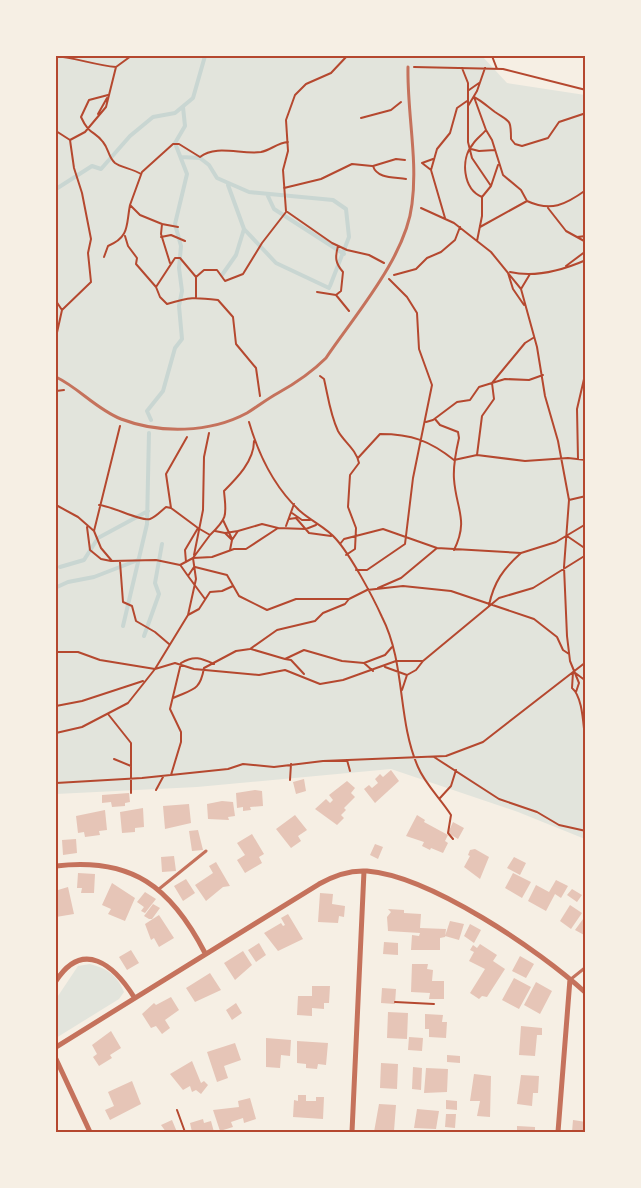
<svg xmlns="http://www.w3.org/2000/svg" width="641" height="1188" font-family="'Fira Sans',sans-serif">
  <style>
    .green { fill: #e2e4dc }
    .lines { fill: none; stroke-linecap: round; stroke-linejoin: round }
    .stream { stroke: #c9d6d2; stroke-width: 4 }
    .building { fill: #e6c5b7 }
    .path { stroke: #b5482f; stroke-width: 2 }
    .service { stroke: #c5725c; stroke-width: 3 }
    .minor { stroke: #c5725c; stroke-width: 5 }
    .neatline { fill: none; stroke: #b5482f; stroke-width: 2 }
  </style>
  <rect width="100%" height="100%" fill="#f6efe4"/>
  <path class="green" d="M56,56H482L507,83L585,95V839L518,812L391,769L197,787L56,794Z
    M90,964C108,969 117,975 124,992L119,999L56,1038V999L78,966Z"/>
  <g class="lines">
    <path class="stream" d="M181,157L200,158L209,165L217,178L249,192L333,200L346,209L349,237L330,286
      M228,185L244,229L276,263L329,288
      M56,189L92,166L101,169L130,136L153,117L175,113L193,98L205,56
      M267,194L274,209L344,254
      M222,275L236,255L244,229
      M151,420L147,411L163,391L175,348L182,339L179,306L182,291L179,268L181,246L175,224L187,174L175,143L185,126L183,107
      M60,567L84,560L98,538L148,511
      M57,587L68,582L94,577L138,560
      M123,626L147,524L149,433
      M144,636L159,594L155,583L162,544"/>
  </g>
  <path class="building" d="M391,770L399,781L375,803L364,789L369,785L372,788L378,783L375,779L380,774L383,777Z
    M304,779L306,791L296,794L293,782Z
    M347,781L355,788L351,793L355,797L344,808L346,810L341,815L344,818L337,825L315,809L326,799L330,803L333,800L329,795Z
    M255,790L262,791L263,806L250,807L251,810L243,811V807L237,808L236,793Z
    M129,793L130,802L125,803V806L112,807L111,802L102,803V795Z
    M222,801L233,802L235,816L228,817L229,820L208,819L207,804Z
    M189,804L191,823L165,829L163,806Z
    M143,808L144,827L135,828V832L122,833L120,812Z
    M105,810L107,830L99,831L100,835L85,837L84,832L78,833L76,816Z
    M295,815L307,830L298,836L301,841L291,848L276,829Z
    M417,815L425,820L424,822L448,835L445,841L448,843L443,853L431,848L430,850L422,846L424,842L406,836Z
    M453,822L464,828L458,839L448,833Z
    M198,830L203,850L192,851L189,831Z
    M252,834L264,854L259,857L262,863L245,873L237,860L245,855L237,843Z
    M76,839L77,853L63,855L62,840Z
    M375,844L383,847L378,859L370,855Z
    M475,849L489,857L480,879L464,867L470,856L468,855L470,850Z
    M174,856L176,871L162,872L161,857Z
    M514,857L526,863L520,875L507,868Z
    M216,862L230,886L223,887L206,901L195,885L213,873L209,866Z
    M78,873L95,874L94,893H81L82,888H77Z
    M513,873L531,882L522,898L505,888Z
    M186,879L195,893L183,901L174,886Z
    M556,880L568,886L561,898L555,894L546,911L528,901L536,885L549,892Z
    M112,883L135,898L125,921L108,914L111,909L102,905Z
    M56,884L58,890L68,887L74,914L56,917Z
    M572,889L582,895L577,902L567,895Z
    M145,892L156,899L145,913L141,911L144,907L137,902Z
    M320,893L333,894L332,904L345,906L344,917L339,916L338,923L318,922Z
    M153,904L160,908L152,919H149L144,916Z
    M570,905L582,913L571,929L560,921Z
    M388,909L404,910V913L421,914L420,928L446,929L445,937L440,938V950H411L412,935L419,936L420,933L388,931L387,917L391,912Z
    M288,914L303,939L278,951L264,933L281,923L283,926L285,925L281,918Z
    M159,915L174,938L159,947L154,938L151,940L145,924Z
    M586,915V936L575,930Z
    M450,921L464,924L459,940L445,936Z
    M470,924L481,930L474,943L464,936Z
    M384,942L398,943V955L383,954Z
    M259,943L266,955L256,962L248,950Z
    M480,944L497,955L493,961L505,969L487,997L482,996L479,999L470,993L485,969L469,961L474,952L470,950L473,945L477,948Z
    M131,950L139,963L127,970L119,957Z
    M243,951L252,965L235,980L224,963Z
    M520,956L534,964L526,978L512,971Z
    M412,964H428L427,969L433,970L432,981H444V999H429L430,993L411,992Z
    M210,973L221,990L195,1002L186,988Z
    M514,978L531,987L519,1009L502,1000Z
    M536,982L552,991L540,1014L524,1005Z
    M312,986H330L329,1003H324V1009L312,1008V1016L297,1015L298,996H312Z
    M382,988L396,989L395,1004L381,1003Z
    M171,997L179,1010L165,1020L170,1028L162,1034L156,1026L151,1028L142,1014L154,1003L156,1005Z
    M236,1003L242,1013L232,1020L226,1010Z
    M388,1012L408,1013L407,1039L387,1038Z
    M425,1014L443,1015L442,1022H447L446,1038L429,1037V1029H425Z
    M521,1026L542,1028V1035H537L535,1056L519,1055Z
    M111,1031L121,1048L110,1055L112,1058L99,1066L93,1057L97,1054L92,1045Z
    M409,1037L423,1038L422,1051L408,1050Z
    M266,1038L291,1040L290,1056L281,1055L280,1068L266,1067Z
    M297,1041L328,1043L326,1065L318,1064L317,1069L306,1068V1064L297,1063Z
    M235,1043L241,1060L224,1066L228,1078L217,1082L207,1052Z
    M447,1055L460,1056V1063L447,1062Z
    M192,1061L201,1083L204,1081L208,1085L201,1094L196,1090L192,1092L190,1086L183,1090L170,1074Z
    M381,1063L398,1064L397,1089L380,1088Z
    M413,1067L422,1068L421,1090L412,1089Z
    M426,1068L448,1069L447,1092L424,1093Z
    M474,1074L491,1076L490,1117L477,1116L480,1101H470Z
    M521,1075L539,1076L538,1093H533L532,1106L517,1104Z
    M132,1081L141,1104L110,1120L105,1110L114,1106L108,1092Z
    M298,1095H306V1101H316V1097H324L323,1119L293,1117L294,1100L298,1101Z
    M250,1098L256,1119L244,1123L243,1118L231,1122L233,1127L220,1131L213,1110L239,1107L238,1101Z
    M446,1100L457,1101V1110L446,1109Z
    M379,1104L396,1105L394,1131L390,1132H374Z
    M417,1109L439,1111L436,1129L414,1128Z
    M446,1114H456L455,1128L445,1127Z
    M203,1119L204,1123L211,1121L214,1132H192L190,1123Z
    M172,1120L177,1132H166L161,1125Z
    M573,1120L586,1122V1132H572Z
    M517,1126L535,1127V1132H517Z"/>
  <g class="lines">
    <path class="path" d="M56,56C76,58 95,65 116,67
      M347,56L331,73L306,84L295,95L286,120L288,151L283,170L286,211L332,243L347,250L369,255L384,263
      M492,56L497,69
      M414,67L503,69L586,90
      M462,68L468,83V142L472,158L491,186
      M469,90L479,83
      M108,95L89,100L81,117C89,135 95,131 103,142C109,149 108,157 115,163C120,167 133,169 141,174
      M474,97C482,101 488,107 495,112C510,122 511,119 511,139L515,144L522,146L548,138L559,122L586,113
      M474,97L486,130C482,135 476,139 473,144C460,159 463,189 482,197
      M468,106L477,91L485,68
      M98,114L107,98
      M361,118L391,110L401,102
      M486,130L492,140L503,175L521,190L527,201C551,212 565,205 586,190
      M56,131L70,140
      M70,140L85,132L106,107L116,67L131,56
      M471,149L479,151L495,150
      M405,160L396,159L373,166C377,179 395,177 406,179
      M422,163L433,159
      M422,163L431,170
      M284,188L321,179L352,164L372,166
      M421,208L454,223L491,252L521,289L537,347L545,396L558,441L569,500L564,567L567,636L570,661L579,683L576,692
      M548,208L566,231L586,242
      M445,218L431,170L437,149L450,133L457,108L467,101
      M162,224L178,227
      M480,227L527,201
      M125,236L128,246L137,258L136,264L156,287
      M161,237L171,235L185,241
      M577,237L586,236
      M477,241L482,216V197L491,186L498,165
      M104,257L108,246C130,237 126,225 130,205
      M170,263L161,234L162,224L140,215L130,205L142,172L173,144H179L200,157C216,144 242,155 261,152C271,150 277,143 288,142
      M566,266L586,251
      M510,272C535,278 563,270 586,260
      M508,273L513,289L524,305
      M394,275L416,269L427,258L441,252L455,240L460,227
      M196,277L204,270H217L225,281L243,274L262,243L286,212
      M521,289L530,274
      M317,292L336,295L349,311
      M336,295L341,291L343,272C335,263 335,257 338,246
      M196,297V277L180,258H175L156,287L160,297L167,304C190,297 194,297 218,300L233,317L236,344L256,368L260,396
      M56,301L62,310
      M56,366V337L62,310L91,282L88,253L91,239L82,193L74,168L70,140
      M320,376L324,379C328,396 330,414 338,431C344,442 356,449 359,463L350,475L348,507L356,528L355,549L346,555
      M56,391L64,390
      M435,419L440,425L458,432L459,438C456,451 453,466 454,479C456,509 469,520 454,550
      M249,422C259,456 274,487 300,511C311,521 327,528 336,539C351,556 372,595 382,617C406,664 397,719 418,767C425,784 441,799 451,815L448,833L453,839
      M426,422L433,420L457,402L470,400L479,387L505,379L529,380L543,375
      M120,426L94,531L101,548L112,561L156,560L180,565L193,558L212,557L234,549H246L278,528L306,529L316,525
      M477,455L482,416L494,399L492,383L525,343L533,338
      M358,458L380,434C412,434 430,441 454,460L477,455L525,461L568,458L586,460
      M578,459L577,409L584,379L586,358
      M569,500L586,496
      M56,505L78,517L94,531
      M99,505C112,506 142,522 150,519C156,517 161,511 166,507L171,508L198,528
      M171,508L166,474L187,437
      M292,513L302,520H310
      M289,519L296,518L309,533L331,536
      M223,520L232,539
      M286,526L294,504
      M87,527L90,550L101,559L111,561
      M215,531L225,533L232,540L230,550
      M238,531L262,524L278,528
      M225,533L238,531L232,540
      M567,536L586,549
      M340,544L344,539L383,529L437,548L521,553L556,542L586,524
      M194,555L203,510L204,457L209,433
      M120,562L123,602L132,606L136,621L155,632L169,644
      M186,562L185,550L198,528L210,535C229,517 226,514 224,491C237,478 254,461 254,441
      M181,566L188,576
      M194,567L188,576L205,599
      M195,567L227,575L239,596L267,610L296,599H349
      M356,570H367L405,544L413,478L432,385L419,349L417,313L407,297L389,279
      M378,588L401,578L437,548
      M489,605C494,582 503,569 521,553
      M188,615L199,609L210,592L222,591L233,586
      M251,649L285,659
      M56,652H78L100,660L155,669L175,663L194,669L259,675L285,670L320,684L343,680L396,661H423L499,598L533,588L586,555
      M385,667L407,675L416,670L423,661
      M373,671L364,663L385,655L392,647
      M573,672L572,688C584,698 583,730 586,745
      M574,672L586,681
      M304,674L291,660L285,659L304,650L342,661L364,663
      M402,690L407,675
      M173,698C193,689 200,691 204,668L236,651L250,649L277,630L315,621L323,613L345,604L349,599L367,590L403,586L451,591L534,619L557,637L563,650L569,654
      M56,706L82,701L143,681
      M108,714L131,743V793
      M56,733L82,727L128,703L155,669L188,615L196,579L193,558L210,535
      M434,757L499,799L537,812L559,825L586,831
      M114,759L131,766
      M347,760L350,771
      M171,775L181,742V732L170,709L181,663C194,655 201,658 214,664
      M290,780L291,764
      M56,783L142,778L228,769L243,764L274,767L323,761L446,756L483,742L586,662
      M156,790L163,777
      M440,798L451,786L456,770
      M395,1002L434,1004
      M177,1110L185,1132"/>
    <path class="service" d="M56,377C79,388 96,409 121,419C160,434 210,433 247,413C257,407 267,399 278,393C296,383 311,373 326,358C355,315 406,257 412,204C418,159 407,113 408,67
      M159,889L206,851
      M571,979L586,967"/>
    <path class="minor" d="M56,866C132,857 171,887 205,953
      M56,981C83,939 114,965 134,997
      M56,1047L319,884C333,876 350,870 367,871C430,876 539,950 586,993
      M56,1059L90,1132
      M352,1132L364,871
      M558,1132L570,979"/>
  </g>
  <rect width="641" height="1188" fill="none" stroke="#f6efe4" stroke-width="114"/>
  <rect x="57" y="57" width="527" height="1074" class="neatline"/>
</svg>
